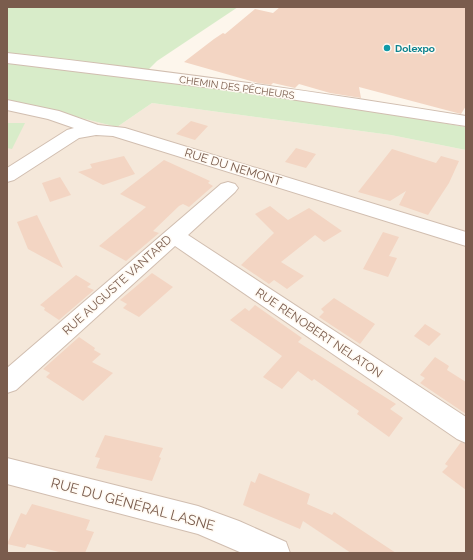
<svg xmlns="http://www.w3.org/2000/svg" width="473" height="560" font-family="Raleway,sans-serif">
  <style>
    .residential { fill: #f5e8da }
    .green { fill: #d8ecc9 }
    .building { fill: #f3d5c3 }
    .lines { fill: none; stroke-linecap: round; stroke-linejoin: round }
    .minor-casing { stroke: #d1beb0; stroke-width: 2 }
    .minor { fill: #fff; fill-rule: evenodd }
    .culture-dot { fill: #0f9aa8; stroke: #fffaf3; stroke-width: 1.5 }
    .labels { text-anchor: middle; stroke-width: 3; stroke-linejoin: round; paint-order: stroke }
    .far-culture-label { font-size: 10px; font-weight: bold; fill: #0d838f; stroke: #fffaf3; text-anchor: start }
    .far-street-label { font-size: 10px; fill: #7a5c4d; stroke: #fffaf3 }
    .street-label { font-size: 12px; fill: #7a5c4d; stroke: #fffaf3 }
    .near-street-label { font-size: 14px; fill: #7a5c4d; stroke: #fffaf3 }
  </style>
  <rect width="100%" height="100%" fill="#fdf6ec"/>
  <path class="residential" d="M7,102L37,107L117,127L152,103L391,135L466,150V553H7Z"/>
  <path class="green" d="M7,7H238L157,61L141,77L345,106L466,127V150L391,135L152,103L117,127L37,107L7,102Z
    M7,123H25L12,149L7,148Z"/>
  <path class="building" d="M280,7H466V106L461,114L359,87L361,98L330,93L299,84L295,88L273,83L271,85L258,83L184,62L214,39L223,33L225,34L255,9L273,13Z
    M191,121L208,126L195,140L176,134Z
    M296,148L316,154L306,168L285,162Z
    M392,149L436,163L441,156L459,161L449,183L428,215L399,205L406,191L390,201L358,192Z
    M124,156L135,174L103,185L78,172L92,168L90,164Z
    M164,160L210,181L208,183L213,186L189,207L183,204L179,206L153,231L159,233L126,261L99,246L146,207L120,194Z
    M60,177L71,195L50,202L42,183Z
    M270,206L288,220L309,208L342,231L324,242L315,235L281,262L304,276L287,289L274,280L269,284L241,265L274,233L255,214Z
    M37,215L63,268L28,249L17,222Z
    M383,232L399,237L389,256L397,258L388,277L363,269Z
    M152,273L173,287L139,317L123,308L127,304L120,300Z
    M76,275L91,284L87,287L94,290L59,320L44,310L45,308L40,305Z
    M334,298L375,324L360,344L319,317L324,312L321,309Z
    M255,305L302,338L298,342L396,404L390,409L403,418L389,437L357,414L359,411L314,379L312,381L298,371L282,389L263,377L282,356L230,320L245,308L249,311Z
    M425,324L441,334L429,346L414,336Z
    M79,337L95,348L94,350L101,354L92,362L113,373L83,401L46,377L50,373L43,369Z
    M435,357L449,366L447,370L466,382V414L420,383L425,378L420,375Z
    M105,435L163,448L159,457L161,458L152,481L96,468L100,458L95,457Z
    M461,442L466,444V490L442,472L448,466L445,464Z
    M259,473L310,494L307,504L332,515L334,512L396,553H351L303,521L300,529L243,505L251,481L255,483Z
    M32,504L90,520L86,530L94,532L85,553H63L27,544L25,548L7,544L21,513L26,515Z"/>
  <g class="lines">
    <g class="minor-casing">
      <path id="minor" d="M7,53C161,70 314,91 466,116V126L237,91L7,63Z
        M7,100L59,111L98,125L125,128L466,232V246L113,136L96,135L79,138L14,180L7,182V168L67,130L74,128L48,119L7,110Z
        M228,182L235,184L238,188L235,192L188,235L466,417V443L457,439L175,246L16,390L7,393V368L221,184Z
        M7,458L198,506L239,521L286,542L290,553H242L198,534L7,484Z"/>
    </g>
    <use href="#minor" class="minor"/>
  </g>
  <circle class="culture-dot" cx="387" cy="48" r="4"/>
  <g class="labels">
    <g class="far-culture-label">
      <text x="395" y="52">Dolexpo</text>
    </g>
    <g class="far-street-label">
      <text transform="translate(237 87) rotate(8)" y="4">CHEMIN DES PÊCHEURS</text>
    </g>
    <g class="street-label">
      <text transform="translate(233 167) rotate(17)" y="4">RUE DU NEMONT</text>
      <text transform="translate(117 285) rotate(-42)" y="4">RUE AUGUSTE VANTARD</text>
      <text transform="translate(319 333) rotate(34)" y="4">RUE RENOBERT NELATON</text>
    </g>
    <g class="near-street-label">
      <text transform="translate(133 504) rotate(15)" y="5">RUE DU GÉNÉRAL LASNE</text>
    </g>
  </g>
  <rect width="473" height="560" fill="none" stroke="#7a5c4d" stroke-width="16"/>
</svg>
